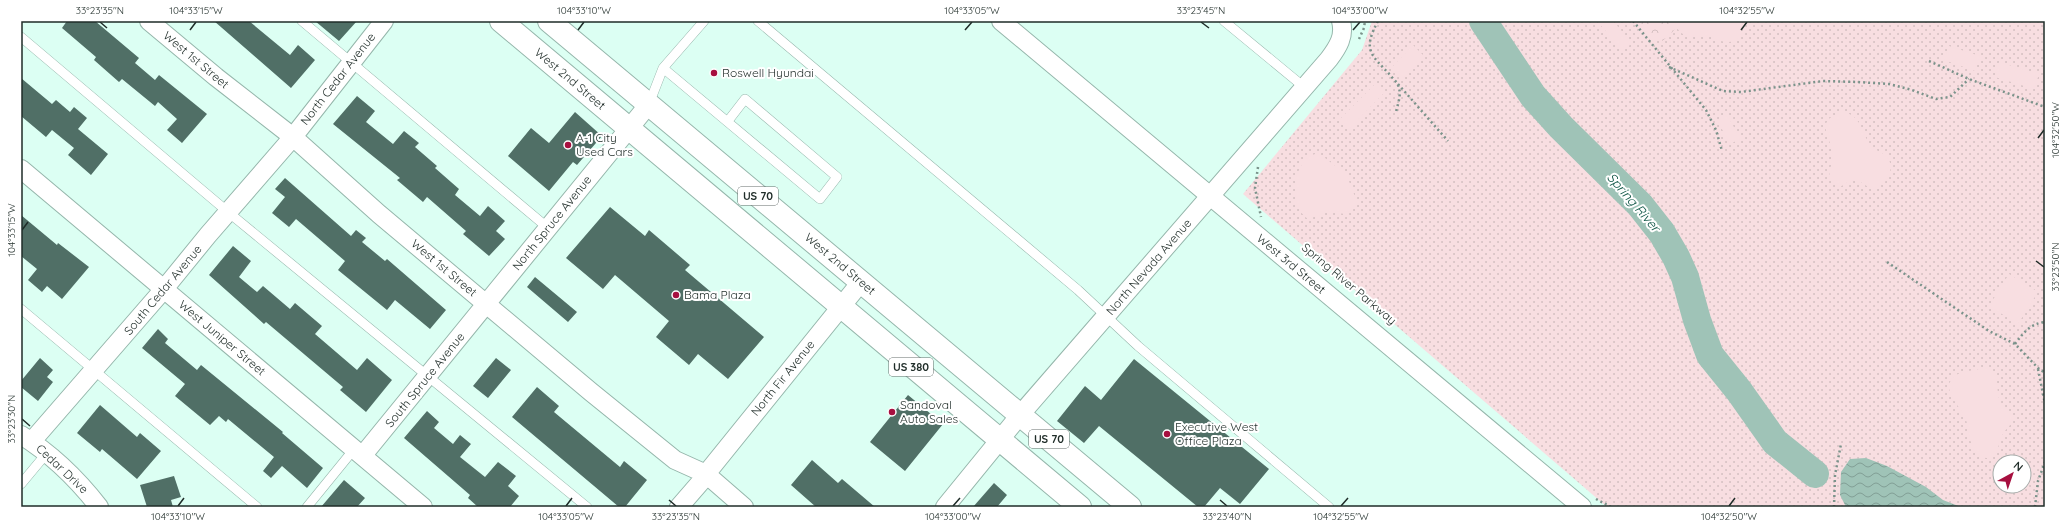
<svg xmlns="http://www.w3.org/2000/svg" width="2066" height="528" font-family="Quicksand,sans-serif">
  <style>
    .grass { fill: url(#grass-dots); fill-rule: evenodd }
    .forest { fill: url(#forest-crowns) }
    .pitch { fill: #f8dee1 }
    .water { fill: url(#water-waves) }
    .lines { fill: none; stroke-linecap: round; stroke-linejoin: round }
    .river { stroke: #9fc3b7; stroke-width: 28 }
    .building { fill: #506f66 }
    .lane-casing { stroke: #95b6ab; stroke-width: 10 }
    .street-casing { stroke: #95b6ab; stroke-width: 20 }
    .primary-casing { stroke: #95b6ab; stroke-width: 24 }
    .path { stroke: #7b938b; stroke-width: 2.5; stroke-dasharray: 2 3; stroke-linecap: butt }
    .lane { stroke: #fff; stroke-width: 9 }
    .street { stroke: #fff; stroke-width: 18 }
    .primary { stroke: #fff; stroke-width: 22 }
    .ticks { fill: none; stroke: #1f2c28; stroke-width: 1.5 }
    .poi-dot { fill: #a70f3f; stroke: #fff; stroke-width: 1.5 }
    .labels { text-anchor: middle; stroke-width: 4; stroke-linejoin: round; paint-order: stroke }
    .shield { fill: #fff; stroke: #626b68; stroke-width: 1 }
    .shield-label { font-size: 11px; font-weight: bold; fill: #1f2c28 }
    .street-label { font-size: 12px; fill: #1f2c28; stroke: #fff }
    .poi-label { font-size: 12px; fill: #1f2c28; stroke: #fff; text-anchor: start }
    .water-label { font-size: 13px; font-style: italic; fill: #105747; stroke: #fff }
    .neatline { fill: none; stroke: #1f2c28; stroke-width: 1.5 }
    .ticks-label { font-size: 10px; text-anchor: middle; fill: #1f2c28 }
  </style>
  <defs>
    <pattern id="grass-dots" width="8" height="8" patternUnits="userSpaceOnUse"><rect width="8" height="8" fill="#f8dee1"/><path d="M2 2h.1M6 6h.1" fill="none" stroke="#d4bfc1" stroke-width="1.8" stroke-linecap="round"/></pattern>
    <pattern id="forest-crowns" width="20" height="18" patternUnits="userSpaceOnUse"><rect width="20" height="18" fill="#f8dee1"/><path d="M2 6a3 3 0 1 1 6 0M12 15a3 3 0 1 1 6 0" fill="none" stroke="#d4bfc1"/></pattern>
    <pattern id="water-waves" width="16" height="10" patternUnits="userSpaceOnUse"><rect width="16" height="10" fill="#9fc3b7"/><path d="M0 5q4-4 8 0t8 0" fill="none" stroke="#819f95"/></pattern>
  </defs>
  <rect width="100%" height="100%" fill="#dcfff3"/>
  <path class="grass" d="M1372,21H2045V507H1607L1243,194L1362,50ZM2000,462H2024V486H2000Z"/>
  <path class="forest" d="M1636,21H1681L1670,35L1662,41L1653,40Z"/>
  <path class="pitch" d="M1597,21H1613L1632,43L1623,51Z
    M1675,21H1742C1744,32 1738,43 1726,42C1719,41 1714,38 1708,36C1694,33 1679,42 1675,21Z
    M1413,45L1425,57L1403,78L1392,67Z
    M1949,46L1980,56L1975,71L1944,60Z
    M1999,62L2039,74L2034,89L1995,77Z
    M1376,83L1385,92L1349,129L1340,119Z
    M1844,112C1862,117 1862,133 1870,145C1875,152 1885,151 1889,160C1895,171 1884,191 1870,187C1865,186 1861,181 1856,180C1850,179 1845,185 1839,187L1830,179C1828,170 1832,166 1833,157C1834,140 1810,120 1844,112Z
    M1727,114L1740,139L1730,144L1717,120Z
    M1315,154L1325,158L1346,174L1356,199L1354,207L1346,214L1328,212L1308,219C1288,206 1292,161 1315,154Z
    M2009,274L2038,292L2018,324L1989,306Z
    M1982,368C2001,368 1995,389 2000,401C2003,408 2011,411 2012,419C2013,425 2005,429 2003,434C1998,441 1999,458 1988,458C1968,459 1970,428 1965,417C1960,407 1945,392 1950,382C1955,370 1972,372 1982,368Z"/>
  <path class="water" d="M1866,458L1887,466L1926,487L1943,500L1961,507H1846L1840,495L1841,472L1850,459Z"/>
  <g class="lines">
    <path class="river" d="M1483,21L1533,96L1561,127L1640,205L1662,233L1676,257L1685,277L1697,320L1710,355L1739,391L1775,442L1815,474"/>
  </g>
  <path class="building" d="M67,21H95L139,58L135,63L155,80L159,75L207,114L182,143L167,130L177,119L158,102L155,106L122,79L119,82L94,60L96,57L62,28Z
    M214,21H249L290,55L298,45L315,60L291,88Z
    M315,21H357L339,41Z
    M21,78L52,104L56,100L70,112L74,107L87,118L78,129L108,154L91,175L68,155L74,148L52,130L46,137L21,116Z
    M357,96L375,111L366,122L393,144L404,131L419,143L415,147L437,166L435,168L459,189L455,195L480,216L488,206L505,221L496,231L505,239L489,256L463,234L466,231L427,197L423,202L397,180L400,178L333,124Z
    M575,112L602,136L577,165L573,162L549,191L508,156L531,128L549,143Z
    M285,178L351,236L356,230L366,238L362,242L385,261L387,259L446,310L430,329L395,300L387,310L338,270L345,261L296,219L289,227L272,213L285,197L275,189Z
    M610,207L645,236L649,230L690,265L685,270L764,337L728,379L698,354L689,365L656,337L669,321L615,275L603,289L566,258Z
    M21,215L57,245L58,243L89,267L62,299L47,286L42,292L28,280L37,269L21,256Z
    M233,246L251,261L239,277L257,292L263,286L290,309L295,303L322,326L315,334L357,370L367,358L392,380L366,412L340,390L343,387L266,322L264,324L209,275Z
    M535,277L577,312L568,322L527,287Z
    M158,329L168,339L165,343L197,370L201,365L283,432L282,433L323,468L307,488L282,466L271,478L263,471L274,457L228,419L226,422L219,416L210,425L175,396L185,384L142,348Z
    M40,358L53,370L47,377L53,382L38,401L21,387V381Z
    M496,358L511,370L488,398L473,386Z
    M1134,359L1269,469L1240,504L1220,488L1204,507H1198L1099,426L1084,443L1057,421L1085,386L1101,400Z
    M537,387L559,406L554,412L620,467L624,461L647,480L625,507H619L512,417Z
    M908,395L943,424L905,471L870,442Z
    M100,405L137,437L140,433L161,451L137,479L102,449L100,452L77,433Z
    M427,411L439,422L434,428L453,444L460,435L471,444L460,457L485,477L498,462L516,476L508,486L519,496L510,507H478L468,498L470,495L404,438Z
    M812,460L838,483L842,479L875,507H816L791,485Z
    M174,476L181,497L171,500L173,507H147L140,485Z
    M344,480L365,498L357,507H321Z
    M994,483L1007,495L997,507H973Z"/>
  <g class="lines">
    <g class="lane-casing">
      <path id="lane" d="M302,21L548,228
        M758,21L1078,290L1138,346L1329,507
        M1224,21L1304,87
        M21,37L228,212L587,507
        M663,68L704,21
        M649,104L663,68L820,199L837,177L745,99L728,121
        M21,309L257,507
        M21,484L46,454
        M307,507L355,448"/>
    </g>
    <g class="street-casing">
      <path id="street" d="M149,21L216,77L293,137L379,214L591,392L675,460L706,474L744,507
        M1001,21L1582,507
        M21,169L423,507
        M21,435C50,453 78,480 99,507
        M32,441L164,289L208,235L293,137L384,21
        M363,455L649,104
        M679,507L705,477L706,474L861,282
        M945,507L1020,415L1329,59C1338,47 1345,36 1341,21"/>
    </g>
    <g class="primary-casing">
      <path id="primary" d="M501,21L1080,507
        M549,21L1130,507"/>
    </g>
    <path class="path" d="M1378,21C1362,51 1371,54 1391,76C1393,79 1397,82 1398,85C1402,94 1398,103 1396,112
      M1633,21L1706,110L1716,130L1722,151
      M1359,39L1364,28L1365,21
      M1929,61L1969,79L2045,107
      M1669,67L1723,91L1741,92L1823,81L1858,82L1889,84L1912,90L1936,99L1950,97L1969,79
      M1398,84L1448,141
      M1258,167L1255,188L1261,217
      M1887,262L1989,331L2015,344L2038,368L2045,373
      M2015,344C2024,332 2030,324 2045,322
      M2038,369L2045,404
      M1596,499L1611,507
      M1834,507L1835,475L1841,444
      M2035,507L2038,481L2045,462"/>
    <use href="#lane" class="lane"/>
    <use href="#street" class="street"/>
    <use href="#primary" class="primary"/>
  </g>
  <path class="ticks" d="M100,22L107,28M1201,22L1209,28M190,30L196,22M578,30L584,22M965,30L972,22M1353,30L1360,22M1741,30L1747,22M2038,138L2044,130M22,230L28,222M2036,261L2044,267M22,419L30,426M669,500L676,506M1220,500L1227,506M178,506L184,498M566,506L572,498M953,506L960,498M1341,506L1348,498M1729,506L1735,498"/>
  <g class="poi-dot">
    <circle cx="714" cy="73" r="4"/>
    <circle cx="568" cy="145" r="4"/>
    <circle cx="676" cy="295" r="4"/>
    <circle cx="892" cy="412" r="4"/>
    <circle cx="1167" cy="434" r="4"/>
  </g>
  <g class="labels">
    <g class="shield">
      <rect x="738" y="187" width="40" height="18" rx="3"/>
      <rect x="889" y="358" width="44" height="18" rx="3"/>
      <rect x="1029" y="430" width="40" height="18" rx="3"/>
    </g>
    <g class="shield-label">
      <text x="758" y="200">US 70</text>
      <text x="911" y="371">US 380</text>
      <text x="1049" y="443">US 70</text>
    </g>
    <g class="street-label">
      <text transform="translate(196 60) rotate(40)" y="4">West 1st Street</text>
      <text transform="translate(338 79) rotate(-52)" y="4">North Cedar Avenue</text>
      <text transform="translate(570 79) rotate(40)" y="4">West 2nd Street</text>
      <text transform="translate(552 223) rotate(-51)" y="4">North Spruce Avenue</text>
      <text transform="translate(840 264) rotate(40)" y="4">West 2nd Street</text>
      <text transform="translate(1291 264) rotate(40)" y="4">West 3rd Street</text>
      <text transform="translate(1149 267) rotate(-49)" y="4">North Nevada Avenue</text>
      <text transform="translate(444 268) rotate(40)" y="4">West 1st Street</text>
      <text transform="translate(1349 284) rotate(40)" y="4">Spring River Parkway</text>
      <text transform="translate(163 290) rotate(-50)" y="4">South Cedar Avenue</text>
      <text transform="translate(222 338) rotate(40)" y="4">West Juniper Street</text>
      <text transform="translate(783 378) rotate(-51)" y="4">North Fir Avenue</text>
      <text transform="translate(425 380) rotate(-51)" y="4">South Spruce Avenue</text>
      <text transform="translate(62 469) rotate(43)" y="4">Cedar Drive</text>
    </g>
    <g class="poi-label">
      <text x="722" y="77">Roswell Hyundai</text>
      <text x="576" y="142">A-1 City<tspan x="576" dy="14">Used Cars</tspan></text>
      <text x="684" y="299">Bama Plaza</text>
      <text x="900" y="409">Sandoval<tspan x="900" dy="14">Auto Sales</tspan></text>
      <text x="1175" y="431">Executive West<tspan x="1175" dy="14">Office Plaza</tspan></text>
    </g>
    <g class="water-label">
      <text transform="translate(1634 202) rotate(49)" y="5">Spring River</text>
    </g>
  </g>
  <rect width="2066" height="528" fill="none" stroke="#ffffff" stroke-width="44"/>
  <g transform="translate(2012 474) rotate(40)"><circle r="19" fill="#ffffff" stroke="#a5aba9"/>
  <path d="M0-3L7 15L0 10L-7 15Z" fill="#a70f3f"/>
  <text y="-6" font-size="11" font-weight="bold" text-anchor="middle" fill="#1f2c28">N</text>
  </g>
  <rect x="22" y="22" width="2022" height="484" class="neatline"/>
  <g class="ticks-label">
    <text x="100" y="14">33°23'35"N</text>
    <text x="196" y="14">104°33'15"W</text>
    <text x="584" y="14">104°33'10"W</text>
    <text x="972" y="14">104°33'05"W</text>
    <text x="1201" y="14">33°23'45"N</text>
    <text x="1360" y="14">104°33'00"W</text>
    <text x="1747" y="14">104°32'55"W</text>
    <text transform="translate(2055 130) rotate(-90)" y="4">104°32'50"W</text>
    <text transform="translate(11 230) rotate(-90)" y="4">104°33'15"W</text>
    <text transform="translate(2055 267) rotate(-90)" y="4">33°23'50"N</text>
    <text transform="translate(11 419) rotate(-90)" y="4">33°23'30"N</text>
    <text x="178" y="520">104°33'10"W</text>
    <text x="566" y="520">104°33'05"W</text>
    <text x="676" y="520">33°23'35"N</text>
    <text x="953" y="520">104°33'00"W</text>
    <text x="1227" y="520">33°23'40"N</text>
    <text x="1341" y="520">104°32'55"W</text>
    <text x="1729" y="520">104°32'50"W</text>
  </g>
</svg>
